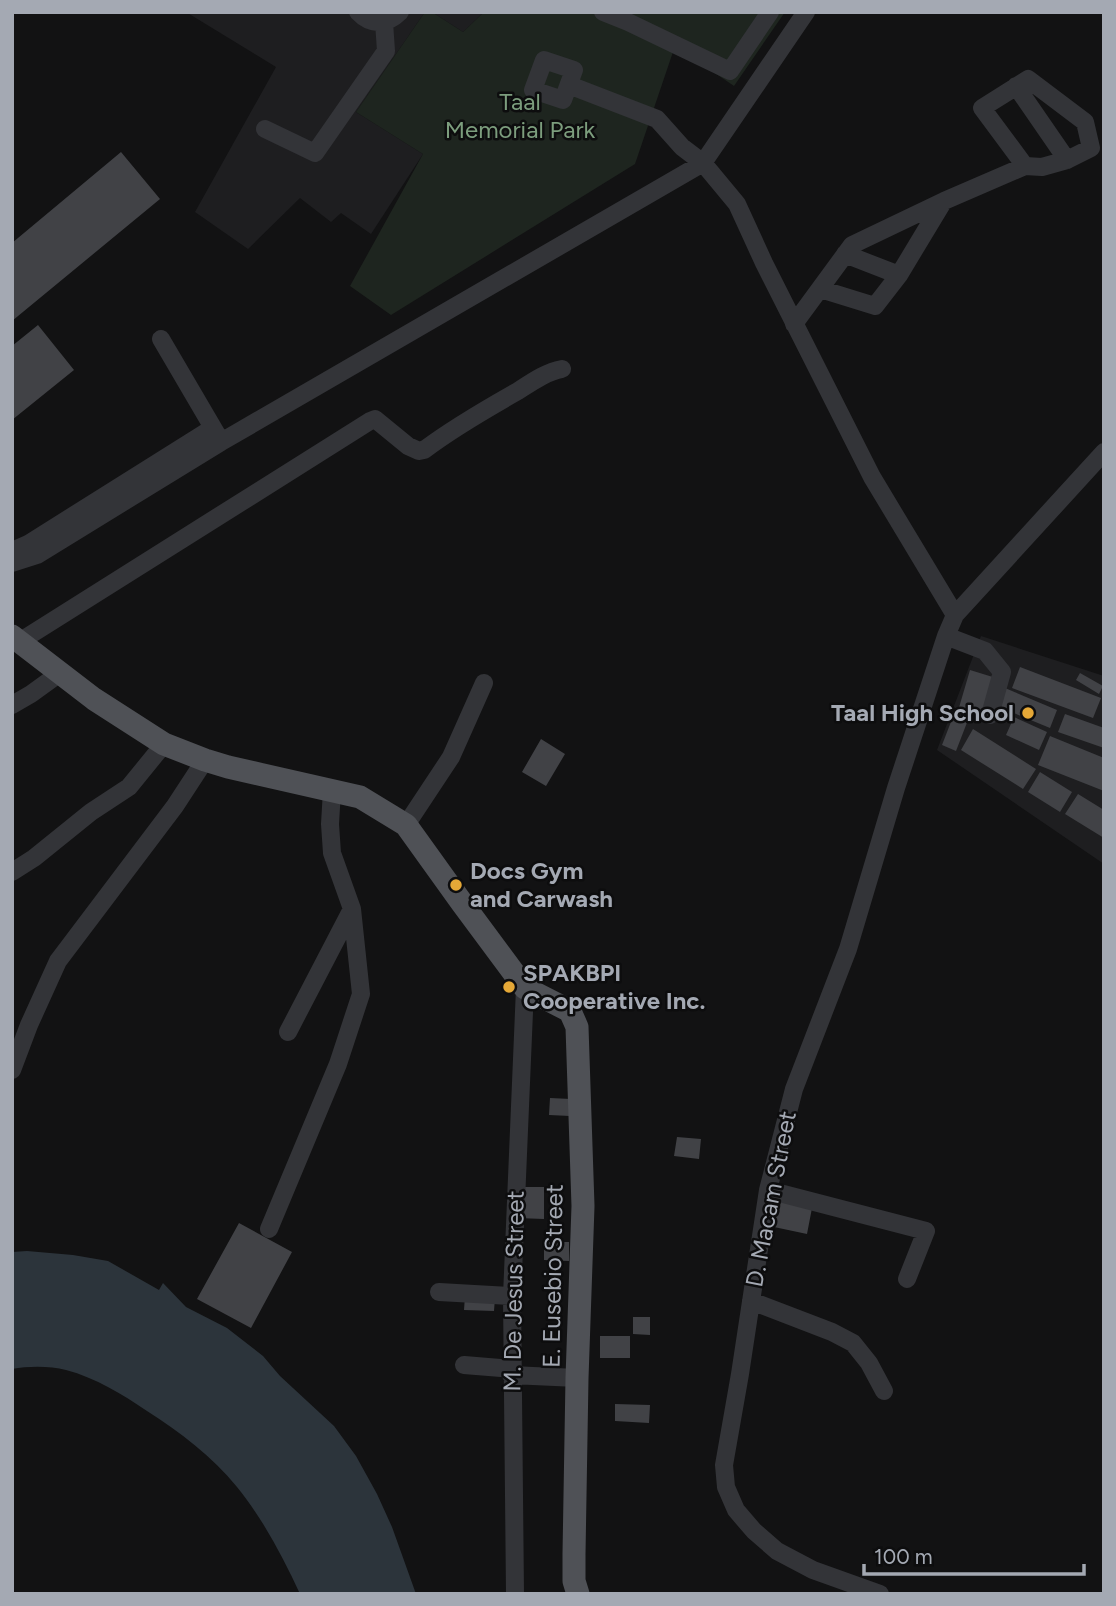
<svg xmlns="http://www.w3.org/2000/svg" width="1116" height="1606" font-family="Figtree,sans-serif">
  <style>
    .built { fill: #1e1e20 }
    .green { fill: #1e251f }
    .water { fill: #2c343b }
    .building { fill: #414246 }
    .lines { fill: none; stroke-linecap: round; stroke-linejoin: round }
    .minor { stroke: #333438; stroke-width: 18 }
    .major { stroke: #4f5156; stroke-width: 23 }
    .poi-dot { fill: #e5a837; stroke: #0d0d0e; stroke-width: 2.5 }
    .labels { text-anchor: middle; stroke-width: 5; stroke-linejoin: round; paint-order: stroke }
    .park-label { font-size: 24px; fill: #7c9d7d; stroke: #0d0d0e }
    .poi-label { font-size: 24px; font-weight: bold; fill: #a4a9b3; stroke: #0d0d0e; text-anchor: start }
    .street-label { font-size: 24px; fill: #a4a9b3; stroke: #0d0d0e }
  </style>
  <rect width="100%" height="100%" fill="#121213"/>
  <path class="built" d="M186,12H425L356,112L423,154L371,234L341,213L331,222L300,198L248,249L195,212L276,67Z
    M432,12H484L463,32Z
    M981,636L1104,676V864L937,750Z"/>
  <path class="green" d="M425,12H432L463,32L484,12H785L734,86L675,46L635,164L391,315L350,286L423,154L356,112Z"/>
  <path class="water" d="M27,1251L73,1255L108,1261L159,1290L163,1283L186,1307L227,1328L263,1356L280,1376L334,1426L356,1456L377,1494L392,1527L416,1594H300C283,1557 263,1519 237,1487C212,1456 181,1433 147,1411C122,1394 96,1378 66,1370C50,1366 29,1366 12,1369V1252Z"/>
  <path class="building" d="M121,152L160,199L12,321V243Z
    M38,325L74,370L12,420V346Z
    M1020,667L1101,698L1093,718L1012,688Z
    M970,670L996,678L983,719L958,711Z
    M1080,673L1103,686L1099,694L1076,680Z
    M1005,688L1057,710L1050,728L997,706Z
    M954,714L968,720L956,751L942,745Z
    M1065,714L1104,728V748L1058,732Z
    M1014,717L1047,732L1039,750L1006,735Z
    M973,729L1036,769L1023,789L961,750Z
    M1050,736L1104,758V791L1038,765Z
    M541,739L565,754L546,786L522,772Z
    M1040,772L1072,792L1060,812L1028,792Z
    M1078,794L1104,810V838L1065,814Z
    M550,1098L571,1099L570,1116L549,1115Z
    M677,1137L701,1139L699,1159L674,1156Z
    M517,1187H544V1219L517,1218Z
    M779,1201L812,1208L807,1234L774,1227Z
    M239,1223L292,1252L251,1328L197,1299Z
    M544,1242H569V1261L544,1260Z
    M465,1296L495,1298L494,1311L464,1310Z
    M633,1317H650V1335L633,1334Z
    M600,1336H630V1358H600Z
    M615,1404L650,1405L649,1423L615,1421Z"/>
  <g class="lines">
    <path class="minor" d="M358,12C371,26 387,25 400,12
      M603,12L628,22L730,71L770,12
      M806,12L703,163L737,204L764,263L872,477L955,615
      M544,60L574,70L563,100L533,90Z
      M1016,86L1067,160
      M265,129L315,153L386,51L384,22
      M845,254L899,275
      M820,289L875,306L899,275L943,202
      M794,324L852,245L944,201L1025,166L1042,167L1067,160L1091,148L1085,122L1028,79L982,108L1025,166
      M161,339L219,438
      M12,551L28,544L213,428
      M12,563L37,555L221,442L703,163L682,147L657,119L569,85
      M946,636L985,651L1002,672L990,715
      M19,642L370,421L375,419L408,446L419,451L424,450C453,428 486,409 518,391C532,382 546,372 562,369
      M12,705L31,694L60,673
      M406,825L451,757L484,683
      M12,872L34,858L91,812L129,787L164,744
      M288,1032L352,909
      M12,1070L29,1025L58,961L175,806L205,760
      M768,1190L926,1231L907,1279
      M269,1229L338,1064L361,994L352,909L332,853L330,824L332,790
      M439,1292L512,1296
      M751,1301L832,1332L853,1343L869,1363L884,1391
      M464,1365L512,1369
      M511,1375L577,1378
      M515,1594L512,1296L525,988
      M880,1594L813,1570L777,1551L754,1531L736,1510L726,1487L724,1465L740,1374L768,1190L794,1089L848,949L896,788L946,636L955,615L1104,452"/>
    <path class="major" d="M12,636L94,699L164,744L205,760L228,767L360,797L406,825L462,903L525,988L570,1011L577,1027L583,1206L577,1378L574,1554V1581L578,1594"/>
  </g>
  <g class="poi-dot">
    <circle cx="1028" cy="713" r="7"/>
    <circle cx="456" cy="885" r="7"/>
    <circle cx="509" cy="987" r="7"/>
  </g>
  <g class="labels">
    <g class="park-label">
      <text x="520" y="110">Taal<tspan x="520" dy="28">Memorial Park</tspan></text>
    </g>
    <g class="poi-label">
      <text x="1014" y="721" text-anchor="end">Taal High School</text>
      <text x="470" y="879">Docs Gym<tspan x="470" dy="28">and Carwash</tspan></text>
      <text x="523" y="981">SPAKBPI<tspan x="523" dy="28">Cooperative Inc.</tspan></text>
    </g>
    <g class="street-label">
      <text transform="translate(771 1199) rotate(-79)" y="8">D. Macam Street</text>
      <text transform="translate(553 1276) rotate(-89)" y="8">E. Eusebio Street</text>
      <text transform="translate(514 1291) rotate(-89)" y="8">M. De Jesus Street</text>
    </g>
  </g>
  <rect width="1116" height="1606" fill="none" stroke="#a4a9b3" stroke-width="28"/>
  <path d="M864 1564v10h220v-10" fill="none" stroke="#a4a9b3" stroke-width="3.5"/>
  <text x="874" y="1564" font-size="21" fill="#a4a9b3" stroke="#0d0d0e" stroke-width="5" paint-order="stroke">100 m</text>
</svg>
